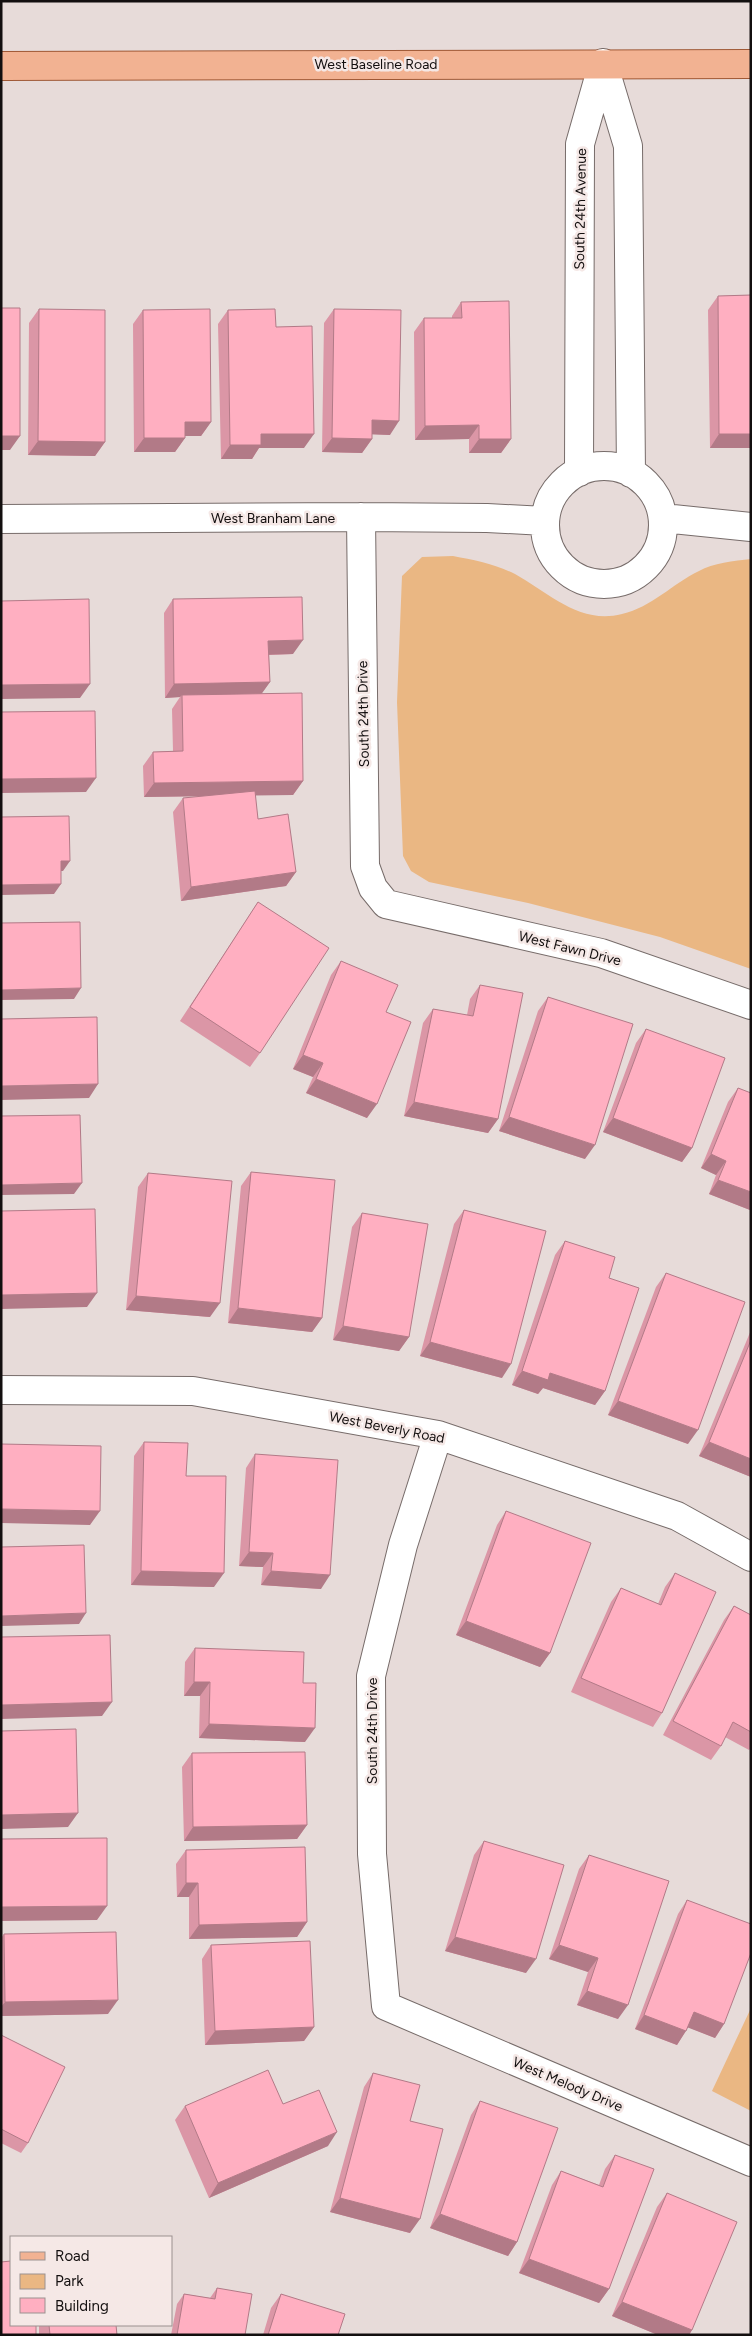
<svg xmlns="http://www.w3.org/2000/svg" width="752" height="2336" font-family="Figtree,sans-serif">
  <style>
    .green { fill: #eab783 }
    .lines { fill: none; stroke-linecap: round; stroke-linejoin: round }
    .minor-casing { stroke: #776c6a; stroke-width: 30 }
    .primary-casing { stroke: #9f5835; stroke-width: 30 }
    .minor { stroke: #fff; stroke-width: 28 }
    .primary { stroke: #f2b292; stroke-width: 28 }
    .wall { fill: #db96a6 }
    .shaded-wall { fill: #b27a87 }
    .building { fill: #ffafc1; stroke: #b27a87 }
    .labels { text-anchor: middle; stroke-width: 5; stroke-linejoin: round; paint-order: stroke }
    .street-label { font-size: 14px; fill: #130f0f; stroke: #f5e8e6 }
  </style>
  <rect width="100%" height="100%" fill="#e7dbd9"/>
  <path class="green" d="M453,556C474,560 495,564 515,574C549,593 580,625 622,614C652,607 672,584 699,571C713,563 734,561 751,559V969L660,937L528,903L429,882L411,871L403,856L397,702L402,576L422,557Z
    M751,2008V2111L712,2091Z"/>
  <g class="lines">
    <g class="minor-casing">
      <path id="minor" d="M603,63L628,146L631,473
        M545 525a59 59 0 1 1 118 0a59 59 0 1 1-118 0Z
        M579,472L580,144L603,63
        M361,517L365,866L373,888L386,904L601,953L751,1005
        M663,518L751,527
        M1,519L361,517L487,518L545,521
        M1,1390L193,1391L438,1435L677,1516L751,1557
        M438,1435L403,1545L371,1676L372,1854L386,2006L751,2162"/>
    </g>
    <g class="primary-casing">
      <path id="primary" d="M1,66L751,64"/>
    </g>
    <use href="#minor" class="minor"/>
    <use href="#primary" class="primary"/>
  </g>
  <path class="wall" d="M751,295V448H710L708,310L718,296Z
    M461,302L511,439L501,453H469V439L415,440L414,332L424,318H452V316Z
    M39,309L105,442L95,456L28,455L29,323Z
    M334,309L390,435L372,434V439L362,453L322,452L324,323Z
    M143,310L211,422L201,436H185V438L175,452H134L133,324Z
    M228,310L276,327L304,448H259L252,459H221L218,324Z
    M173,599L293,654L269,655L270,682L261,694L303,781L293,795H255L258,819L296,872L286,886L181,901L173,812L183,798L201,796L144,797L143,766L153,752L173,751L172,709L180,697L165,698L164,613Z
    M258,902L260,1053L250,1067L180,1021Z
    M341,961L386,1012L367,1118L306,1093L313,1077L293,1069L331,975Z
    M480,985L498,1119L488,1133L404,1116L423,1023L433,1009L467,1015L470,999Z
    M548,997L585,1159L499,1131L538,1011Z
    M646,1029L692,1148L682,1162L603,1132L636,1043Z
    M738,1088L750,1210L709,1194L716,1175L701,1168L728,1102Z
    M251,1172L322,1318L312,1332L228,1323L241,1186Z
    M148,1173L210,1317L126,1310L138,1187Z
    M464,1210L502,1378L420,1356L454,1224Z
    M362,1213L409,1337L399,1351L333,1340L352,1227Z
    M565,1241L605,1391L595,1405L543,1388L538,1394L512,1385L555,1255Z
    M666,1273L688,1444L608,1415L656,1287Z
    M751,1330V1477L699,1456Z
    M144,1442L186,1476L214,1587L131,1585L134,1456Z
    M255,1454L321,1589L261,1585L263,1567L239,1566L246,1468Z
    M506,1511L550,1653L540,1667L456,1635L497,1525Z
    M675,1573L662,1713L653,1727L571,1692L611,1602L621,1588L658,1604L665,1587Z
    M734,1606L751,1615V1748L749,1750L725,1737L721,1746L711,1760L663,1735L724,1620Z
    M195,1648L303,1683L305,1742L199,1738L200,1696H184L185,1662Z
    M192,1753L307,1825L297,1839L184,1841L182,1767Z
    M484,1841L526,1973L445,1951L474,1855Z
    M186,1850L307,1922L297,1937L189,1939V1897H177L176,1864Z
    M589,1855L618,2019L577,2005L588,1972L549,1959L579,1869Z
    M687,1900L724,2024L715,2038L688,2027L677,2045L635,2029L678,1914Z
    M4,1934L108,2014L1,2016V1938Z
    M211,1945L314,2027L304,2041L205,2045L202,1959Z
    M1,2035L28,2143L21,2153L1,2143Z
    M373,2073L410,2121V2233L330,2212L364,2087Z
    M480,2101L517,2242L508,2256L430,2228L471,2115Z
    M283,2104L328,2146L209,2198L175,2120L185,2106Z
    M615,2155L609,2289L599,2303L519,2273L552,2185L561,2171L599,2185L605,2169Z
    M667,2193L692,2330L689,2335H658L612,2316L657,2207Z
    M217,2288L245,2335H171L177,2304L184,2294L210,2298Z
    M281,2294L338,2335H263L271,2308Z
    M39,2325H116L117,2335H39Z"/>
  <path class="shaded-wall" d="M372,420L399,421L390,435L362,434Z
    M185,422H211L201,436H175Z
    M479,425L469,439L415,440L425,426Z
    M261,434H314L304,448H259L252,459H221L230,445Z
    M719,434H751V448H710Z
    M1,436H20L10,450H1Z
    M144,438H185L175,452H134Z
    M332,438L372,439L362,453L322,452Z
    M479,439H511L501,453H469Z
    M38,441L105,442L95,456L28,455Z
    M303,640L293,654L259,655L268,641Z
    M270,682L260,696L182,695L180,697L165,698L174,684Z
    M90,684L80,698L1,699V685Z
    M96,778L86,792L1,793V779Z
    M303,781L293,795L144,797L154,783Z
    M61,861H70L63,871H54Z
    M296,872L286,886L181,901L191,887Z
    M61,884L54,894L1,895V885Z
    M81,988L74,999L1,1000V990Z
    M303,1055L323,1063L313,1077L293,1069Z
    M316,1079L377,1104L367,1118L306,1093Z
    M98,1084L89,1098L1,1100V1086Z
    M414,1102L498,1119L488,1133L404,1116Z
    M509,1117L595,1145L585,1159L499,1131Z
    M613,1118L692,1148L682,1162L603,1132Z
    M711,1154L726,1161L716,1175L701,1168Z
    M718,1180L751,1192L750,1210L709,1194Z
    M82,1183L74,1194L1,1195V1185Z
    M97,1293L87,1307L1,1309V1295Z
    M136,1296L220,1303L210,1317L126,1310Z
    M238,1308L322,1318L312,1332L228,1323Z
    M343,1326L409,1337L399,1351L333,1340Z
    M430,1342L511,1364L502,1378L420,1356Z
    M522,1371L550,1373L605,1391L595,1405L543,1388L538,1394L512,1385Z
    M618,1401L698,1430L688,1444L608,1415Z
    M709,1442L751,1459V1477L699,1456Z
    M1,1509L100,1511L90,1525L1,1523Z
    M249,1552L273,1553L263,1567L239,1566Z
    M141,1571L224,1573L214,1587L131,1585Z
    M271,1571L330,1575L321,1589L261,1585Z
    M86,1613L79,1624L1,1626V1616Z
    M466,1621L550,1653L540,1667L456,1635Z
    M194,1682H210L200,1696H184Z
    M112,1702L102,1716L1,1719V1705Z
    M209,1724L315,1728L305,1742L199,1738Z
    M78,1813L68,1827L1,1829V1815Z
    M307,1825L297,1839L184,1841L193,1827Z
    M186,1883H198L189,1897H177Z
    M107,1906L97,1920L1,1921V1907Z
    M307,1922L297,1937L189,1939L199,1925Z
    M455,1937L536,1959L526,1973L445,1951Z
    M559,1945L598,1958L588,1972L549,1959Z
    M587,1991L628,2005L618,2019L577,2005Z
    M118,2000L108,2014L1,2016V2007L5,2002Z
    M694,2012L724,2024L715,2038L684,2026Z
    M644,2015L686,2031L677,2045L635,2029Z
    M314,2027L304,2041L205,2045L215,2031Z
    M337,2132L328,2146L209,2198L218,2183Z
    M340,2198L420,2219L410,2233L330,2212Z
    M440,2214L517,2242L508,2256L430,2228Z
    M529,2259L609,2289L599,2303L519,2273Z
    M622,2302L692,2330L689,2335H658L612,2316Z"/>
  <path class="building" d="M751,295V434H719L718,296Z
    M509,301L511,439H479V425L425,426L424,318H462L461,302Z
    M1,308H20V436H1Z
    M39,309L105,310V442L38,441Z
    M210,309L211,422H185V438H144L143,310Z
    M275,309L276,327L312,326L314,434H261V445H230L228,310Z
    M334,309L401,310L399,421L372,420V439L332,438Z
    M302,597L303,640L268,641L270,682L174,684L173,599Z
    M89,599L90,684L1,685V601Z
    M302,693L303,781L154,783L153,752L183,751L182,695Z
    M95,711L96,778L1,779V712Z
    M255,791L258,819L288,814L296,872L191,887L183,798Z
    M69,816L70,861H61V884L1,885V817Z
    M258,902L329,948L260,1053L190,1007Z
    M80,922L81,988L1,990V923Z
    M341,961L398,985L386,1012L411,1022L377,1104L316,1079L323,1063L303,1055Z
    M480,985L523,993L498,1119L414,1102L433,1009L473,1016Z
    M548,997L633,1024L595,1145L509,1117Z
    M97,1017L98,1084L1,1086V1019Z
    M646,1029L725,1058L692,1148L613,1118Z
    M738,1088L751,1093V1192L718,1180L726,1161L711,1154Z
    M80,1115L82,1183L1,1185V1116Z
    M251,1172L335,1180L322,1318L238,1308Z
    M148,1173L232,1181L220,1303L136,1296Z
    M95,1209L97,1293L1,1295V1211Z
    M464,1210L546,1231L511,1364L430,1342Z
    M362,1213L428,1224L409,1337L343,1326Z
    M565,1241L615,1257L609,1278L639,1288L605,1391L550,1373L548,1380L522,1371Z
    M666,1273L745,1302L698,1430L618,1401Z
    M751,1340V1459L709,1442Z
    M144,1442L188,1443L186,1476H226L224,1573L141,1571Z
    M1,1444L101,1446L100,1511L1,1509Z
    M255,1454L338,1460L330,1575L271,1571L273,1553L249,1552Z
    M506,1511L591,1543L550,1653L466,1621Z
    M84,1545L86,1613L1,1616V1547Z
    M675,1573L716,1592L662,1713L581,1678L621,1588L661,1605Z
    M734,1606L751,1615V1732L733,1722L721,1746L673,1721Z
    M110,1635L112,1702L1,1705V1637Z
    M195,1648L304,1652L303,1683H316L315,1728L209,1724L210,1682H194Z
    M76,1729L78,1813L1,1815V1731Z
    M305,1752L307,1825L193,1827L192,1753Z
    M107,1838V1906L1,1907V1839Z
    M484,1841L564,1865L536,1959L455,1937Z
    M305,1847L307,1922L199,1925L198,1883H186V1850Z
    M589,1855L669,1881L628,2005L587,1991L598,1958L559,1945Z
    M687,1900L751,1924V1953L724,2024L694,2012L686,2031L644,2015Z
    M116,1932L118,2000L5,2002L4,1934Z
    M310,1941L314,2027L215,2031L211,1945Z
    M1,2035L65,2067L28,2143L1,2129Z
    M268,2070L283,2104L319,2090L337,2132L218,2183L185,2106Z
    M373,2073L420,2085L410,2121L443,2129L420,2219L340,2198Z
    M480,2101L558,2128L517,2242L440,2214Z
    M615,2155L654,2169L609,2289L529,2259L561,2171L603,2187Z
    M667,2193L737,2222L692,2330L622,2302Z
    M11,2261V2325H36V2335H1V2262Z
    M217,2288L252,2294L245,2335H177L184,2294L215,2299Z
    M281,2294L345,2314L338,2335H268Z
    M49,2325H116L117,2335H50Z"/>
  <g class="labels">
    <g class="street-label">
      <text x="376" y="69">West Baseline Road</text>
      <text transform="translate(580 209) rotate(-89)" y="5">South 24th Avenue</text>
      <text x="273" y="523">West Branham Lane</text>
      <text transform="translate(363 714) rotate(-91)" y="5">South 24th Drive</text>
      <text transform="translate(570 948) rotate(14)" y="5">West Fawn Drive</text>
      <text transform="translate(387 1427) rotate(11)" y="5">West Beverly Road</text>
      <text transform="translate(372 1731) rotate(-90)" y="5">South 24th Drive</text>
      <text transform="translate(568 2084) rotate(23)" y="5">West Melody Drive</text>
    </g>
  </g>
  <rect width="752" height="2336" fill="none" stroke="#130f0f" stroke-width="5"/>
  <rect x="10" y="2236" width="162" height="90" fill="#f5e8e6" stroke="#9b9190"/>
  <rect x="20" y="2252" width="25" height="8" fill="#f2b292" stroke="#9b9190"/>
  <text x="55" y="2261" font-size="15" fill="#130f0f">Road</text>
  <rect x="20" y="2274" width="25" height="15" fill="#eab783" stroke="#9b9190"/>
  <text x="55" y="2286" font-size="15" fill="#130f0f">Park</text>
  <rect x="20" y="2298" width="25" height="15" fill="#ffafc1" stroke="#9b9190"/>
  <text x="55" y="2311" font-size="15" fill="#130f0f">Building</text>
</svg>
